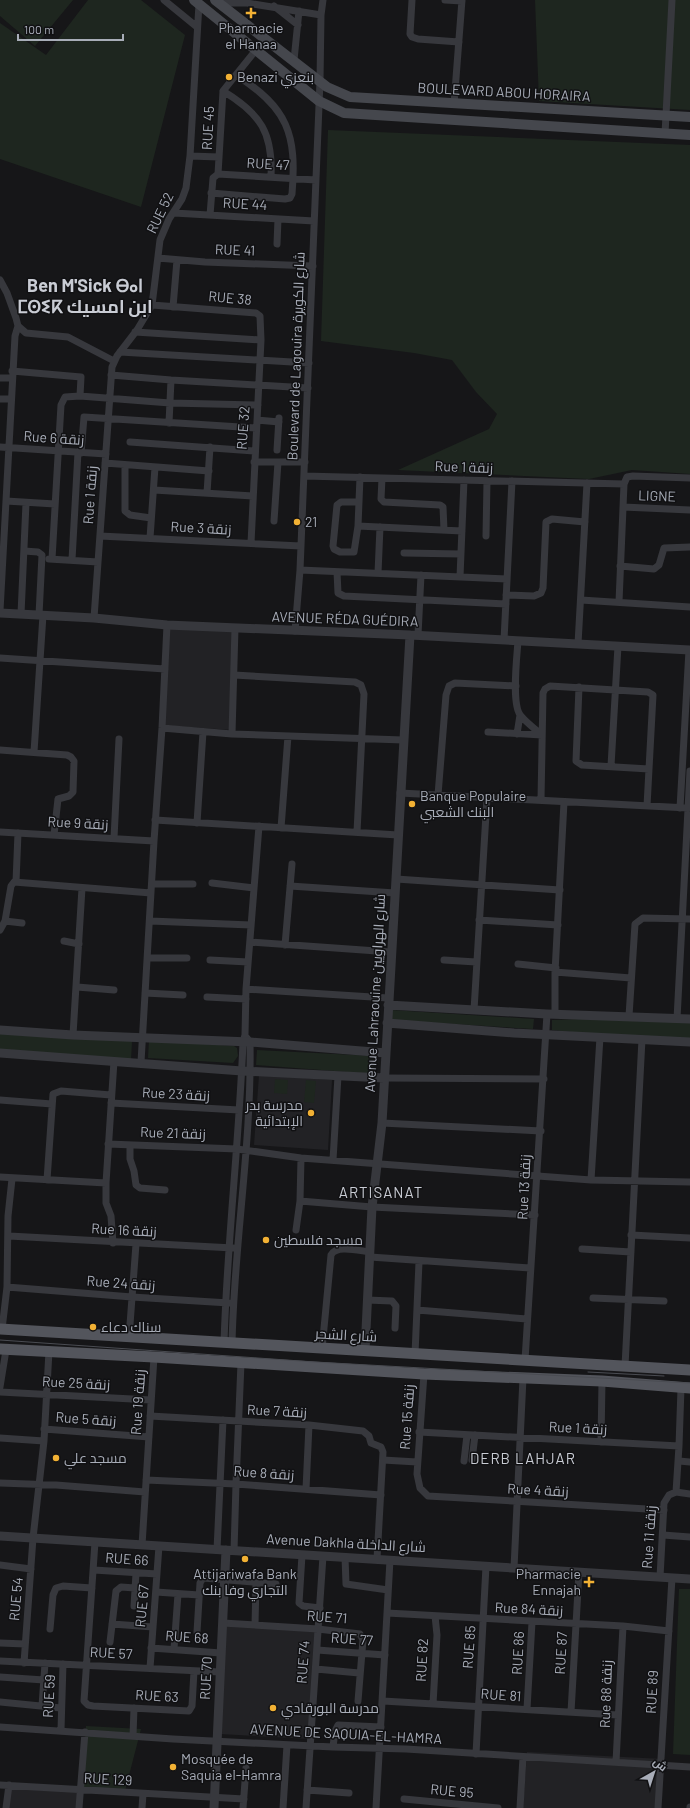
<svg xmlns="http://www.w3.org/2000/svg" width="690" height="1808" font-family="Barlow,Cairo,'Noto Sans Tifinagh',sans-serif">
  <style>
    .built { fill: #222225 }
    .green { fill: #1e261f }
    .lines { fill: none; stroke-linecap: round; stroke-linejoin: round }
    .minor { stroke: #37383d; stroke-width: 7 }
    .tertiary { stroke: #37383d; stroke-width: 9 }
    .secondary { stroke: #45474d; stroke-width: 10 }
    .primary { stroke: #53555c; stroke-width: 11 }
    .tram { stroke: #4a4c52; stroke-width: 1 }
    .poi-dot { fill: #f2b134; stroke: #111113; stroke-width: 1.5 }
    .labels { text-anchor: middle; stroke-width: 3; stroke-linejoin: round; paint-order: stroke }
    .poi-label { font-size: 14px; fill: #a8adb8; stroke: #111113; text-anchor: start }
    .street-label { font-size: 14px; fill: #a8adb8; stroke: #111113 }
    .neighbourhood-label { font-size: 15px; letter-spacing: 1px; fill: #c9ccd4; stroke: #111113 }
    .district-label { font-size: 18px; font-weight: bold; fill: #c9ccd4; stroke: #111113 }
  </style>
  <rect width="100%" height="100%" fill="#161618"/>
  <path class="built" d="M166,622L238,626L232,730L159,725Z
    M259,1075L332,1080L328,1150L254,1145Z
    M226,1621L322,1626L319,1668L310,1739L220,1734Z
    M527,1752L663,1759L660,1808H523Z
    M10,1784L81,1788L80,1808H9Z"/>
  <path class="green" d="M0,0H73L35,46L0,16Z
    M88,0H141L185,35L141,207L0,159V23L46,55Z
    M535,0H690V110L539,101Z
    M328,130L690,145V474L632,470L589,479L398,470L489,429L497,414L476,392L452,360L414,353L321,341Z
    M391,1010L534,1019L533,1029L391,1020Z
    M644,1017L690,1019V1042L642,1039L552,1030V1020Z
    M0,1032L132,1041L131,1060L0,1049Z
    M149,1040L234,1046L237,1048L238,1056L233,1063L148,1058Z
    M257,1050L374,1056L373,1074L256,1065Z
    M275,1079L288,1080L287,1094L274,1093Z
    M306,1080L316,1081L314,1103L304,1102Z
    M679,1589H690V1755L673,1754Z
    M86,1726L141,1729L125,1791L81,1788Z"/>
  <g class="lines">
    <path class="minor" d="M164,0L197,27
      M412,0L410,34L412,37L418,39L459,42
      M445,0L462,1
      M218,3H247L321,15
      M274,6L298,25
      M294,60L299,11
      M223,91C261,114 273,133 271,177
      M454,104L462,0
      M665,134L672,0
      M190,156L219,157
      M218,174L316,180
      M211,193L285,199L290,198L292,194C297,134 288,108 236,75
      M174,213L314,221
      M210,215L213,178L218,174L223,91L256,50
      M277,244L278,219
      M158,258L205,262L313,266
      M0,280L7,293L16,318L18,326L15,336L0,611
      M152,305L256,313L260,316L261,340L251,543
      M173,307L177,260
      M18,326L26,333L68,337L114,361
      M135,332L261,340
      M120,352L309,363
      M12,371L81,377L80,396
      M111,375L171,380L308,388
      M0,378H12
      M0,399H11
      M257,420L279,422
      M169,423L171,380
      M130,442L254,451
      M0,447L106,454
      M277,450L279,418
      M81,453L84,417L256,428
      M254,462H305
      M105,463L209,471
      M125,465V511L130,515L151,518
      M304,476L624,484
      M360,477L358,526L462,531
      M382,478L381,499L384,502L440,505L443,507L444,530
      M154,490L253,496
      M207,493L210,447
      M6,501L55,504
      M623,507L690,510
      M274,521L278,462
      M358,526L354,552H340L334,549L333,546L337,505L341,502H359
      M100,536L301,546
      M486,536L487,481
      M150,538L155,467
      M24,551L38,552L42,555L39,615
      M404,553L461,554
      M49,559L98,562
      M52,559L61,405L65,397L80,396L170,403L258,405
      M72,560L78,452
      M620,566L654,569L659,565L664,548L690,547
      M300,570L507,579
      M337,572L338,593L344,596L506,604
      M378,573L380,527
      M460,577L464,480
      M506,595L534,596L541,593L543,588L546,522L552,519L585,522
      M581,600L690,607
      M619,602L624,484L627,477L633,476L690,478
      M21,614L26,503
      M94,618L112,367L117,356L137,330L152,305L160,240L169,219L182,199L186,188L190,156L199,4
      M295,631L300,570L320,81L321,15L323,0
      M418,635L421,575
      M504,640L512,481
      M518,641C517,656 511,706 521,716C527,723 535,729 542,735
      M578,644L587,483
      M0,658L165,669
      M234,675L355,682L361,685L364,694L357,832
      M579,687L576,761L582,765L649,769
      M162,728L232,734L403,740
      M488,732L542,735
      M232,734L235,628
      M517,734L520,715
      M0,750L67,755L71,757L74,761L73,792L69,796L58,799L54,835
      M34,752L43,615
      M611,766L618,646
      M400,793L688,808
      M438,795L446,695L449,686L455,683L516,686
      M541,800L543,693L545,689L550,686L648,692L653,695L647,806
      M680,808L689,650
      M155,820L398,835
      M197,823L203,732
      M281,828L288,736
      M0,832L154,841
      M114,838L119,739
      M396,879L560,890
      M16,882L18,833
      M212,883L254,888
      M152,884H193
      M290,886L395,893
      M479,920L558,925
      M5,921L22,923
      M150,921L251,925
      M0,930L5,921L11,886L14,882L151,893
      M64,941L79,944
      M250,942L391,952
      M285,945L292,864
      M148,958H187
      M210,960L248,962
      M444,960L476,962
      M518,964L556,968
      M555,972L631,978
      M77,987L114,990
      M246,989L388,998
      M145,993L183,995
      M207,997L246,999
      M474,1010L487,798
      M555,1014V972L564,802
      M629,1016L635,924L643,918L690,919
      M677,1019L690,771
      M73,1035L82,888
      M141,1062L154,841L162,728L167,625
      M384,1078L544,1079
      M0,1100L52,1104
      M111,1103L239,1110
      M382,1123L541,1131
      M108,1144L237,1149L301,1158L591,1180L690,1182
      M130,1145V1159L134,1171L136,1185L140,1188L165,1190
      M333,1160L338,1076
      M0,1177L106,1183
      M47,1180L53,1094L61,1091L111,1095
      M591,1180L600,1037
      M300,1201L372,1207L535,1215
      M296,1230L300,1201L301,1158
      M631,1235L690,1238
      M9,1236L233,1248
      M113,1243L111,1216L106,1203V1183L114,1061
      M582,1249L631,1252
      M370,1257L530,1268
      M7,1287L132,1297L229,1303
      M593,1298L664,1301
      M367,1300L392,1301L396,1306L395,1328
      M417,1310L527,1319
      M2,1329L7,1287L8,1216L12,1179
      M129,1338L136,1244
      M224,1343C227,1243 239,1143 243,1042L245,1035L246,989L259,826
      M232,1344C234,1243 252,1143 250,1042L247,1038
      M322,1349L331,1255C336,1244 360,1251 370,1252
      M415,1354L419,1262
      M525,1360L547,1014
      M625,1366L642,1039
      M424,1374L417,1474L420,1488L428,1496L664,1510
      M0,1387L6,1350
      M0,1392L151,1400
      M150,1416L309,1425L363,1431L369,1436L371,1443L381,1447L383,1452L377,1559
      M44,1429L149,1437
      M419,1432L679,1446L681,1388
      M0,1438L44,1441
      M601,1442L602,1381
      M383,1460L417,1462
      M472,1460L475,1435
      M464,1461L467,1435
      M679,1461L690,1462
      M146,1480L236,1484L381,1495
      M0,1483L56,1485L145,1492
      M306,1489L309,1425
      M676,1492L690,1494
      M663,1535L690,1537
      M95,1542L84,1701L88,1705L93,1706L189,1711L192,1706L194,1671
      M142,1545L154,1357
      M217,1550L223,1420
      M234,1551L236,1484L241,1363
      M302,1555L299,1603L303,1606L320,1608
      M345,1557L346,1584L388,1590
      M0,1565L31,1569
      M514,1568L523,1378
      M94,1570L157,1574
      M660,1577L664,1503L669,1495L676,1492L679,1446
      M156,1592L199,1595
      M134,1606L136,1573
      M387,1613L623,1626L669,1631
      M223,1623L318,1629L360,1634L363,1640L358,1701
      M112,1624L153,1627
      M255,1625L256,1582
      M50,1629L53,1595L56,1588L63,1586L92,1588
      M197,1632L200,1583L203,1578L276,1584
      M110,1642L116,1591L121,1587L135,1588
      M0,1643L25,1644
      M151,1648L221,1653
      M174,1649L178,1594
      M317,1650L385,1655
      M0,1661L220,1672
      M24,1663L33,1538L44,1441L49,1351
      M150,1668L159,1546
      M316,1669L359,1673
      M0,1677L44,1680
      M383,1701L618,1715
      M0,1702L61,1708
      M433,1704L437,1635L435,1616
      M42,1706L45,1663
      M527,1709L532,1622
      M571,1712L579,1572
      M0,1727L173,1739L333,1747L406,1749L690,1767
      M61,1730L63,1664
      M133,1736L134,1708
      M333,1747L335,1731L338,1725L381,1727
      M476,1754L486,1566
      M616,1762L623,1626
      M0,1785L244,1799
      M307,1790L349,1793
      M404,1799L498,1808
      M6,1808L9,1785
      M79,1808L85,1732
      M142,1808L143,1794
      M243,1808L246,1768
      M283,1808L287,1745
      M306,1808L323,1556
      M376,1808L390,1560
      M520,1808L523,1757
      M658,1808L672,1578
      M690,1808V1807"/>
    <path class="tertiary" d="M0,613L94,618L167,625L410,635L690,650
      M388,1005L547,1014L690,1019
      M387,1023L514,1033L690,1042
      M0,1030L73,1035L250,1042L386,1053
      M0,1053L242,1071L384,1078
      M365,1351L372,1207L382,1123L410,635
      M0,1536L690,1579
      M214,1808L226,1550"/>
    <path class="secondary" d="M194,0L319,101L344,113L690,135
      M215,0L327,87L350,97L690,117"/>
    <path class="primary" d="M0,1329L690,1370
      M0,1349L154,1357L424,1374L602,1381L690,1388"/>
    <path class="tram" d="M0,1340L315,1362L690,1383
      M588,1372L664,1376"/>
  </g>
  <g class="poi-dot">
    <path d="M249 7h4v4h4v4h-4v4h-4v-4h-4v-4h4z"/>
    <circle cx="229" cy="77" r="4"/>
    <circle cx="297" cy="522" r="4"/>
    <circle cx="412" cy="804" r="4"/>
    <circle cx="311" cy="1113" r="4"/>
    <circle cx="266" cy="1240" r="4"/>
    <circle cx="93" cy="1327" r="4"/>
    <circle cx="56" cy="1458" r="4"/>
    <circle cx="245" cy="1559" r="4"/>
    <path d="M587 1576h4v4h4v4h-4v4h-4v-4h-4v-4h4z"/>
    <circle cx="273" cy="1708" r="4"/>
    <circle cx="173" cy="1767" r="4"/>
  </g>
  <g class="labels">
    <g class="poi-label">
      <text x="251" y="33" text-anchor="middle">Pharmacie<tspan x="251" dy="16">el Hanaa</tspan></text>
      <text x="237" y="82">Benazi بنعزي</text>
      <text x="305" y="527">21</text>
      <text x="420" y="801">Banque Populaire<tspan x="420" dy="16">البنك الشعبي</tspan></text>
      <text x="303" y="1110" text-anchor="end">مدرسة بدر<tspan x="303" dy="16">الإبتدائية</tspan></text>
      <text x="274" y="1245">مسجد فلسطين</text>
      <text x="101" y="1332">سناك دعاء</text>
      <text x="64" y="1463">مسجد علي</text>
      <text x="245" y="1579" text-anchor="middle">Attijariwafa Bank<tspan x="245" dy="16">التجاري وفا بنك</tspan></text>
      <text x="581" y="1579" text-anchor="end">Pharmacie<tspan x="581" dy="16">Ennajah</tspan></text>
      <text x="281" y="1713">مدرسة البورقادي</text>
      <text x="181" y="1764">Mosquée de<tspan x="181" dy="16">Saquia el-Hamra</tspan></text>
    </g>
    <g class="street-label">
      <text transform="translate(504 92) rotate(3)" y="5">BOULEVARD ABOU HORAIRA</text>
      <text transform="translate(208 128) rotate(-87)" y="5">RUE 45</text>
      <text transform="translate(268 164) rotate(3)" y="5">RUE 47</text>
      <text transform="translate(245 204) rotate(3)" y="5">RUE 44</text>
      <text transform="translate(160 213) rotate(-64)" y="5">RUE 52</text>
      <text transform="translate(235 250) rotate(2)" y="5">RUE 41</text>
      <text transform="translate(230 298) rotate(5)" y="5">RUE 38</text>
      <text transform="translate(296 356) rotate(-88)" y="5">Boulevard de Lagouira شارع الكويرة</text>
      <text transform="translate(243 428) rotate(-86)" y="5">RUE 32</text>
      <text transform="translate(54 438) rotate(4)" y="5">Rue 6 زنقة</text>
      <text transform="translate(464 467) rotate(2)" y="5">Rue 1 زنقة</text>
      <text transform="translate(90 495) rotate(-86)" y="5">Rue 1 زنقة</text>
      <text transform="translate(657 496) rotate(2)" y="5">LIGNE</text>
      <text transform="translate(201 528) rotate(3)" y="5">Rue 3 زنقة</text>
      <text transform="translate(345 619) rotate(2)" y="5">AVENUE RÉDA GUÉDIRA</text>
      <text transform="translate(78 823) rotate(3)" y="5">Rue 9 زنقة</text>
      <text transform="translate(375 993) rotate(-87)" y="5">Avenue Lahraouine شارع الهراويين</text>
      <text transform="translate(176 1094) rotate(3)" y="5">Rue 23 زنقة</text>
      <text transform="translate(173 1133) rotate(2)" y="5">Rue 21 زنقة</text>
      <text transform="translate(524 1187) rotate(-87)" y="5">Rue 13 زنقة</text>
      <text transform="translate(124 1230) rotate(3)" y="5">Rue 16 زنقة</text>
      <text transform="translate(121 1283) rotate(4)" y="5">Rue 24 زنقة</text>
      <text transform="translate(346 1335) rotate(3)" y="5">شارع الشجر</text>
      <text transform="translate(76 1383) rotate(3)" y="5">Rue 25 زنقة</text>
      <text transform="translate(138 1402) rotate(-86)" y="5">Rue 19 زنقة</text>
      <text transform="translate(277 1411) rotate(3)" y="5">Rue 7 زنقة</text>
      <text transform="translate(407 1417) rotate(-86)" y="5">Rue 15 زنقة</text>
      <text transform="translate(86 1419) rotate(4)" y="5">Rue 5 زنقة</text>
      <text transform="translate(578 1428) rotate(3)" y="5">Rue 1 زنقة</text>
      <text transform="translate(264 1473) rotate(4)" y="5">Rue 8 زنقة</text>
      <text transform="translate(538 1490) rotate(3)" y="5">Rue 4 زنقة</text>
      <text transform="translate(649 1537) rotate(-86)" y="5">Rue 11 زنقة</text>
      <text transform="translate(346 1543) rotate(3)" y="5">Avenue Dakhla شارع الداخلة</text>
      <text transform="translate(127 1559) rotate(4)" y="5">RUE 66</text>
      <text transform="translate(16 1599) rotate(-85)" y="5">RUE 54</text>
      <text transform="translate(142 1606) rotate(-85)" y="5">RUE 67</text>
      <text transform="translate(529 1609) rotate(3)" y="5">Rue 84 زنقة</text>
      <text transform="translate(327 1617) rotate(4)" y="5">RUE 71</text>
      <text transform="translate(187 1637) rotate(4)" y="5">RUE 68</text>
      <text transform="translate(352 1639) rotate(4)" y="5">RUE 77</text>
      <text transform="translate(469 1647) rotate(-86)" y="5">RUE 85</text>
      <text transform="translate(111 1653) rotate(3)" y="5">RUE 57</text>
      <text transform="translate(518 1653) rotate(-87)" y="5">RUE 86</text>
      <text transform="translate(561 1653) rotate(-87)" y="5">RUE 87</text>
      <text transform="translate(422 1660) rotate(-87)" y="5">RUE 82</text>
      <text transform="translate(303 1662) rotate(-86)" y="5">RUE 74</text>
      <text transform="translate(206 1678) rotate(-87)" y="5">RUE 70</text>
      <text transform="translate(652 1692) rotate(-87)" y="5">RUE 89</text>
      <text transform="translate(606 1694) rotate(-88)" y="5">Rue 88 زنقة</text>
      <text transform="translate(501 1695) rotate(4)" y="5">RUE 81</text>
      <text transform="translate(49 1696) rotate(-87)" y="5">RUE 59</text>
      <text transform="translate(157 1696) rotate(3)" y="5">RUE 63</text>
      <text transform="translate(346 1734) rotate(3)" y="5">AVENUE DE SAQUIA-EL-HAMRA</text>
      <text transform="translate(108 1779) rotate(3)" y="5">RUE 129</text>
      <text transform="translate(452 1791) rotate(5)" y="5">RUE 95</text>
    </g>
    <g class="neighbourhood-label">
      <text x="381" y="1198">ARTISANAT</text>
      <text x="523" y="1464">DERB LAHJAR</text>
    </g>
    <g class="district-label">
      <text x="85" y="292">Ben M'Sick ⴱⴰⵏ<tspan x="85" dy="21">ⵎⵙⵉⴽ ابن امسيك</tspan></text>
    </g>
  </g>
  <g transform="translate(654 1772) rotate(39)" stroke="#111113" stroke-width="3" paint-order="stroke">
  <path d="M0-3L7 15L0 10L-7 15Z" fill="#a8adb8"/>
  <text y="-6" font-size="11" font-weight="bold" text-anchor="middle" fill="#a8adb8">ش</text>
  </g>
  <path d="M18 34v6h105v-6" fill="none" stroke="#a8adb8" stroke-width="2"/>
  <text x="24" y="34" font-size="12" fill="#a8adb8" stroke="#111113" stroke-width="3" paint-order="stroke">100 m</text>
</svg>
